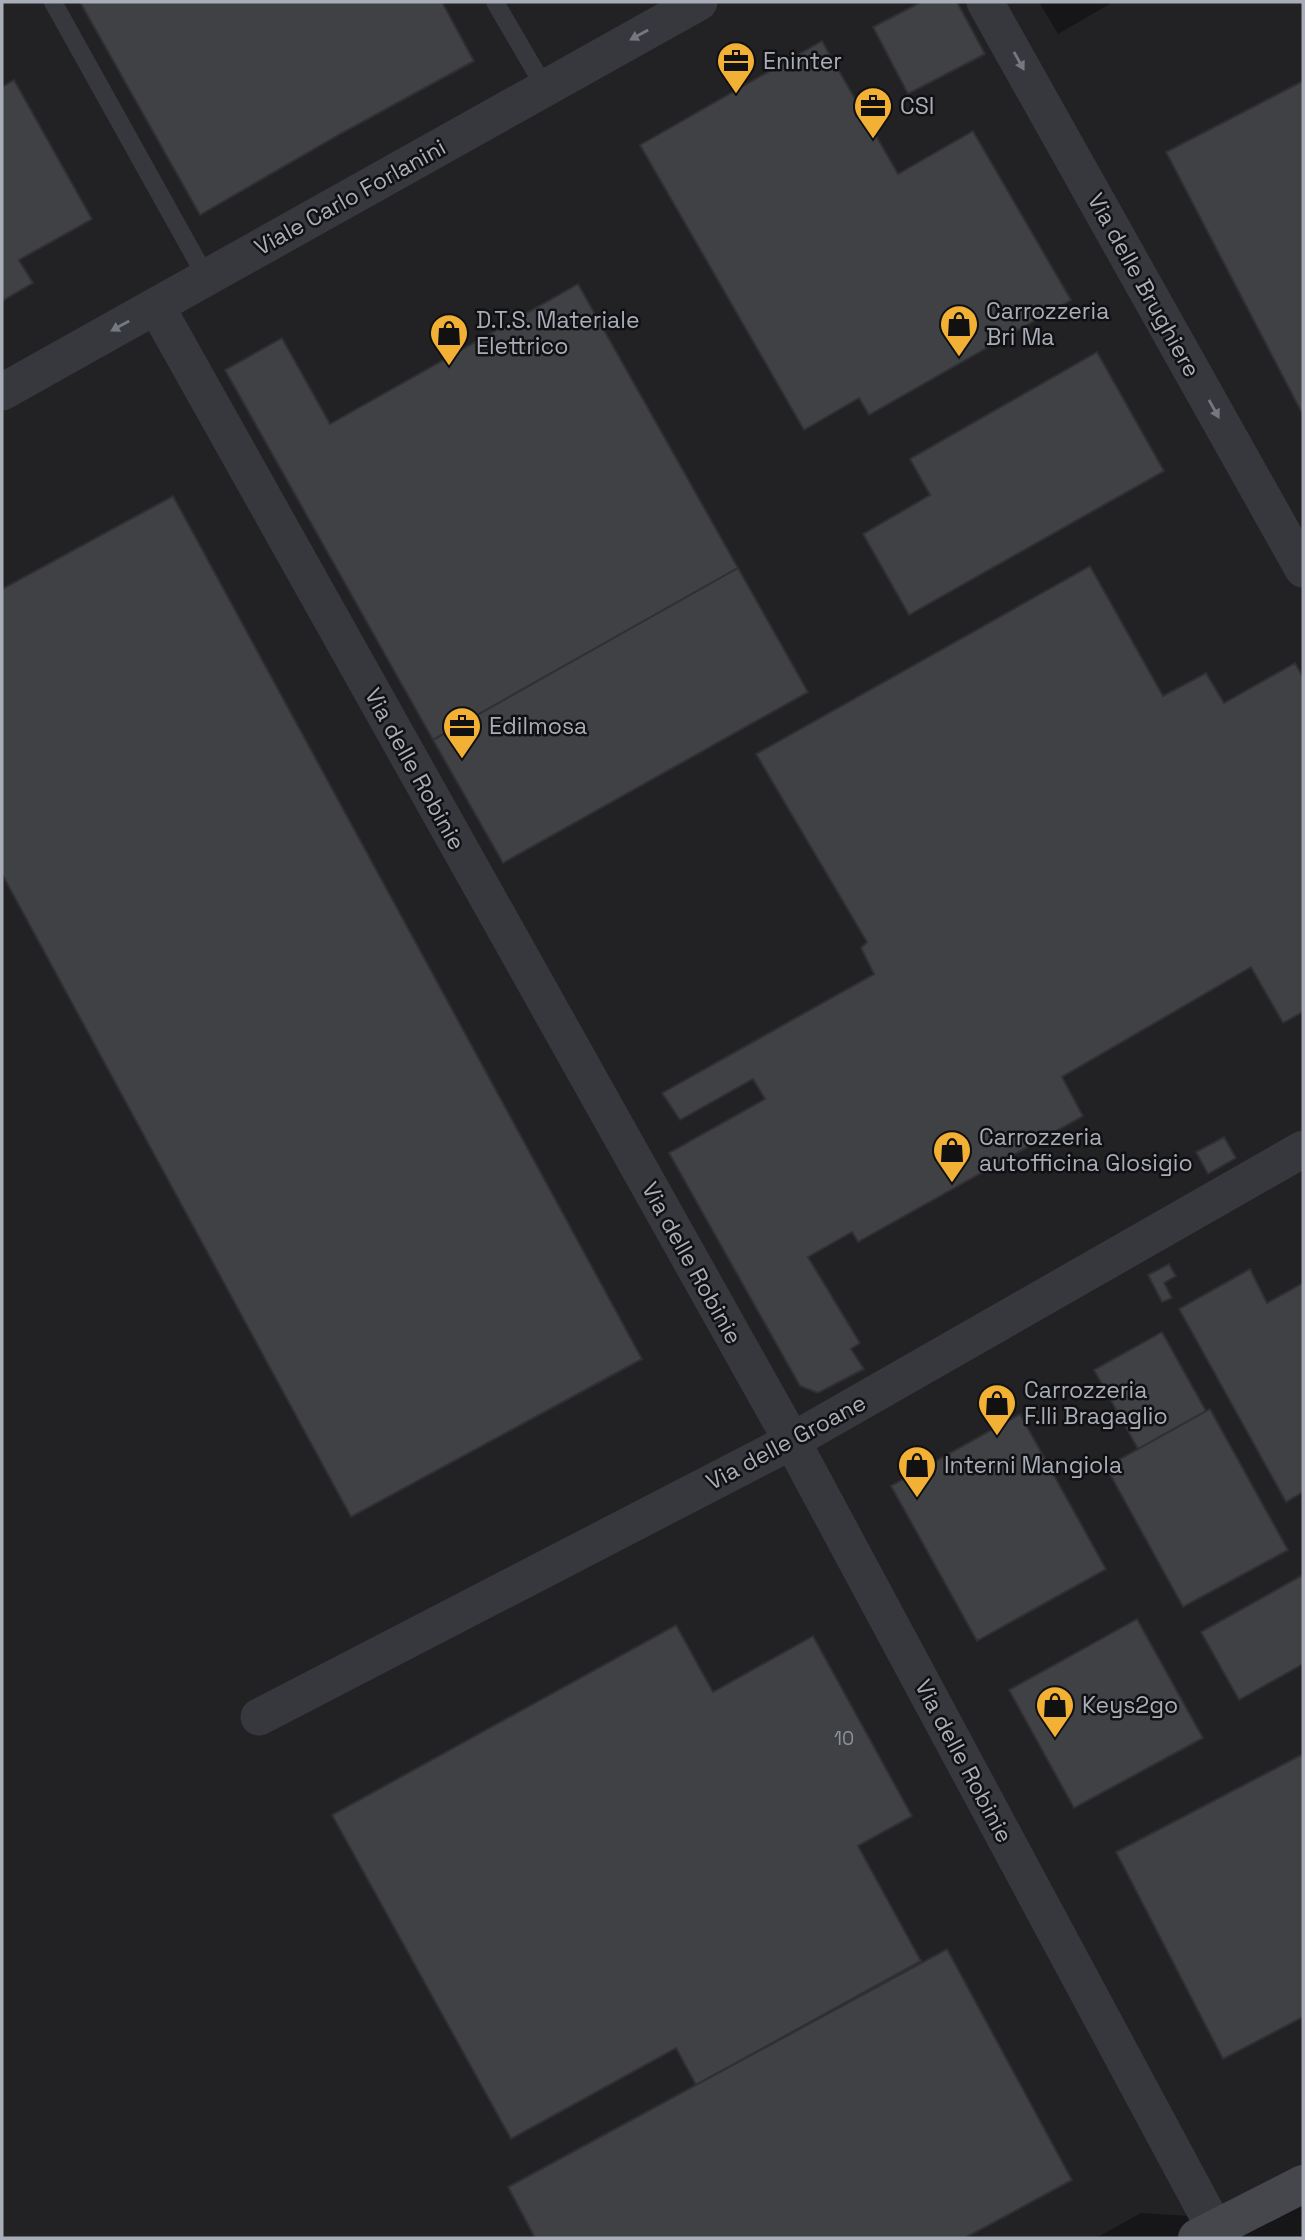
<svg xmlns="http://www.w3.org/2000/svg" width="1305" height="2240" viewBox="0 0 1305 2240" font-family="'Space Grotesk',sans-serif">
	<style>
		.built { fill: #222225 }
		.building { fill: #404145; stroke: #303034; stroke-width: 2 }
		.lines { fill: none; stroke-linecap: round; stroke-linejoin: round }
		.lane { stroke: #37383d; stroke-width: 18 }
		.street { stroke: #37383d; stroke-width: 37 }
		.secondary { stroke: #45474d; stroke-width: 38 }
		.oneway { fill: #757881 }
		.labels { text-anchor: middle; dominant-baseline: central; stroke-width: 5; stroke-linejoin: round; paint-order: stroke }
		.number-label { font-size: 19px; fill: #8e929b }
		.poi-label { font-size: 23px; fill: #a8adb8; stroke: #111113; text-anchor: start }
		.street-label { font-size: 23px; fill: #a8adb8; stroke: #111113 }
	</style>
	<rect width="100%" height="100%" fill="#161618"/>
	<!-- built -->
	<path class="built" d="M2,2H1039L1058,34L1113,2H1303V2166L1203,2217L1141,2213L1096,2238H2Z"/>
	<!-- building -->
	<g class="building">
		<path d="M80,2H442L474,61L340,134L200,215Z"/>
		<path d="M921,2H957L985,54L908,94L873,27Z"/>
		<path d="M822,41L898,174L973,131L1071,300L869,415L859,398L804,430L640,145Z"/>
		<path d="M14,80L92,219L19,260L33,283L2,301V87Z"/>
		<path d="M1303,81V415L1166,152Z"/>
		<path d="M578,284L738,568L433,740L225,370L282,338L330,424Z"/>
		<path d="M1097,352L1164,471L909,615L863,534L930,495L910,459Z"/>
		<path d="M173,496L642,1359L351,1517L2,874V589Z"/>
		<path d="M1090,566L1163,696L1206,673L1224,703L1295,663L1303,677V1012L1283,1023L1251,967L1062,1077L1083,1116L858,1242L852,1232L808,1257L860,1343L851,1349L864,1369L818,1393L800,1386L669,1153L765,1099L753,1079L680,1120L662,1093L874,974L861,948L867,942L756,754Z"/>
		<path d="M738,568L808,692L503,863L433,740Z"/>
		<path d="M1224,1137L1236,1158L1208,1174L1196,1152Z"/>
		<path d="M1169,1264L1176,1276L1164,1283L1172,1298L1162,1302L1148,1275Z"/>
		<path d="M1250,1269L1267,1303L1303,1283V1492L1286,1502L1179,1309Z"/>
		<path d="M1162,1332L1206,1411L1138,1449L1094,1370Z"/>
		<path d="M1210,1409L1288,1550L1183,1607L1106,1467Z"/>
		<path d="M1020,1414L1106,1569L977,1641L891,1486Z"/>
		<path d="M1303,1575V1664L1239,1700L1201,1632Z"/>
		<path d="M1137,1619L1203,1738L1074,1808L1009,1690Z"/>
		<path d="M676,1625L713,1692L813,1636L912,1816L858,1846L921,1961L696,2085L676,2048L511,2139L332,1815Z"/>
		<path d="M1303,1754V2017L1223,2059L1116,1852Z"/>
		<path d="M947,1949L1072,2180L965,2238H535L508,2187Z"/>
	</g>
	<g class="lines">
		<!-- lane -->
		<g class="lane">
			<path d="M53,2L206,277"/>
			<path d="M495,2L545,88"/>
		</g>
		<!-- street -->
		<g class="street">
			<path d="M985,2L1303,569"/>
			<path d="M156,306L792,1441L1215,2229"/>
			<path d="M2,392L699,2"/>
			<path d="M259,1717L792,1441L1303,1149"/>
		</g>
		<!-- secondary -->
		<path class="secondary" d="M1197,2238L1303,2184"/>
	</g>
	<!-- one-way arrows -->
	<defs><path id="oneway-solid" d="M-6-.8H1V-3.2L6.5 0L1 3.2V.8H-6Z" transform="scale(1.75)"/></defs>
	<g class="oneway">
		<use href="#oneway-solid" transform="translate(639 35) rotate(151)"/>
		<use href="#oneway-solid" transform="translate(1019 61) rotate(61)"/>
		<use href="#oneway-solid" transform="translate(120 326) rotate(151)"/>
		<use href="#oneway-solid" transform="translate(1214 409) rotate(61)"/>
	</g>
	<!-- icons -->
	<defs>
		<symbol id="office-pin" viewBox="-11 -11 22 30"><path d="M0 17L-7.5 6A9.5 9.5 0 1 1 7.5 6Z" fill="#f2b134" stroke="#111113"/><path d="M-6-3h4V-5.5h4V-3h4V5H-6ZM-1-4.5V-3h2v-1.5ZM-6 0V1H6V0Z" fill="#111"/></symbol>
		<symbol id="shop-pin" viewBox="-11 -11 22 30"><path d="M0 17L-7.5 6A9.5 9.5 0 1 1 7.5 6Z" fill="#f2b134" stroke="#111113"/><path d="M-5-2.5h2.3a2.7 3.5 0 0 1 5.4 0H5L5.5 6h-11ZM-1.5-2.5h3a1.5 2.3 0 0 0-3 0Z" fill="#111"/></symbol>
	</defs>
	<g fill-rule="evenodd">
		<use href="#office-pin" x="714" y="39" width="44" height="60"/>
		<use href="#office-pin" x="851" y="84" width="44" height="60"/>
		<use href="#shop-pin" x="937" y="302" width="44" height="60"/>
		<use href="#shop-pin" x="427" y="311" width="44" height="60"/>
		<use href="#office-pin" x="440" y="704" width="44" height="60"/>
		<use href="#shop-pin" x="930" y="1128" width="44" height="60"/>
		<use href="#shop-pin" x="975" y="1381" width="44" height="60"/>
		<use href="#shop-pin" x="895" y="1443" width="44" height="60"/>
		<use href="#shop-pin" x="1033" y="1683" width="44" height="60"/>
	</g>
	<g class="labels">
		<!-- number labels -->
		<g class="number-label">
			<text x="844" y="1738">10</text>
		</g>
		<!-- poi labels -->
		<g class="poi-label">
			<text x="763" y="61">Eninter</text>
			<text x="900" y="106">CSI</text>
			<text x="986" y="311">Carrozzeria<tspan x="986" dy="26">Bri Ma</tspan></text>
			<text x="476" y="320">D.T.S. Materiale<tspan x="476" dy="26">Elettrico</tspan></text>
			<text x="489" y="726">Edilmosa</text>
			<text x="979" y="1137">Carrozzeria<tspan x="979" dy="26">autofficina Glosigio</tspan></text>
			<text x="1024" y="1390">Carrozzeria<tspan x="1024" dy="26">F.lli Bragaglio</tspan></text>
			<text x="944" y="1465">Interni Mangiola</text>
			<text x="1082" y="1705">Keys2go</text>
		</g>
		<!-- street labels -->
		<g class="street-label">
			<text transform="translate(350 197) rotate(-29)">Viale Carlo Forlanini</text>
			<text transform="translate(1144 285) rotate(61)">Via delle Brughiere</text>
			<text transform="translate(415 769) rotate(61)">Via delle Robinie</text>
			<text transform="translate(692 1263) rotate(61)">Via delle Robinie</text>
			<text transform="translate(786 1442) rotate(-28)">Via delle Groane</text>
			<text transform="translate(964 1761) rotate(62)">Via delle Robinie</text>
		</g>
	</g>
	<!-- border -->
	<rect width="1305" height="2240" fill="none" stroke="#a8adb8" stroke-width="7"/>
</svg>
